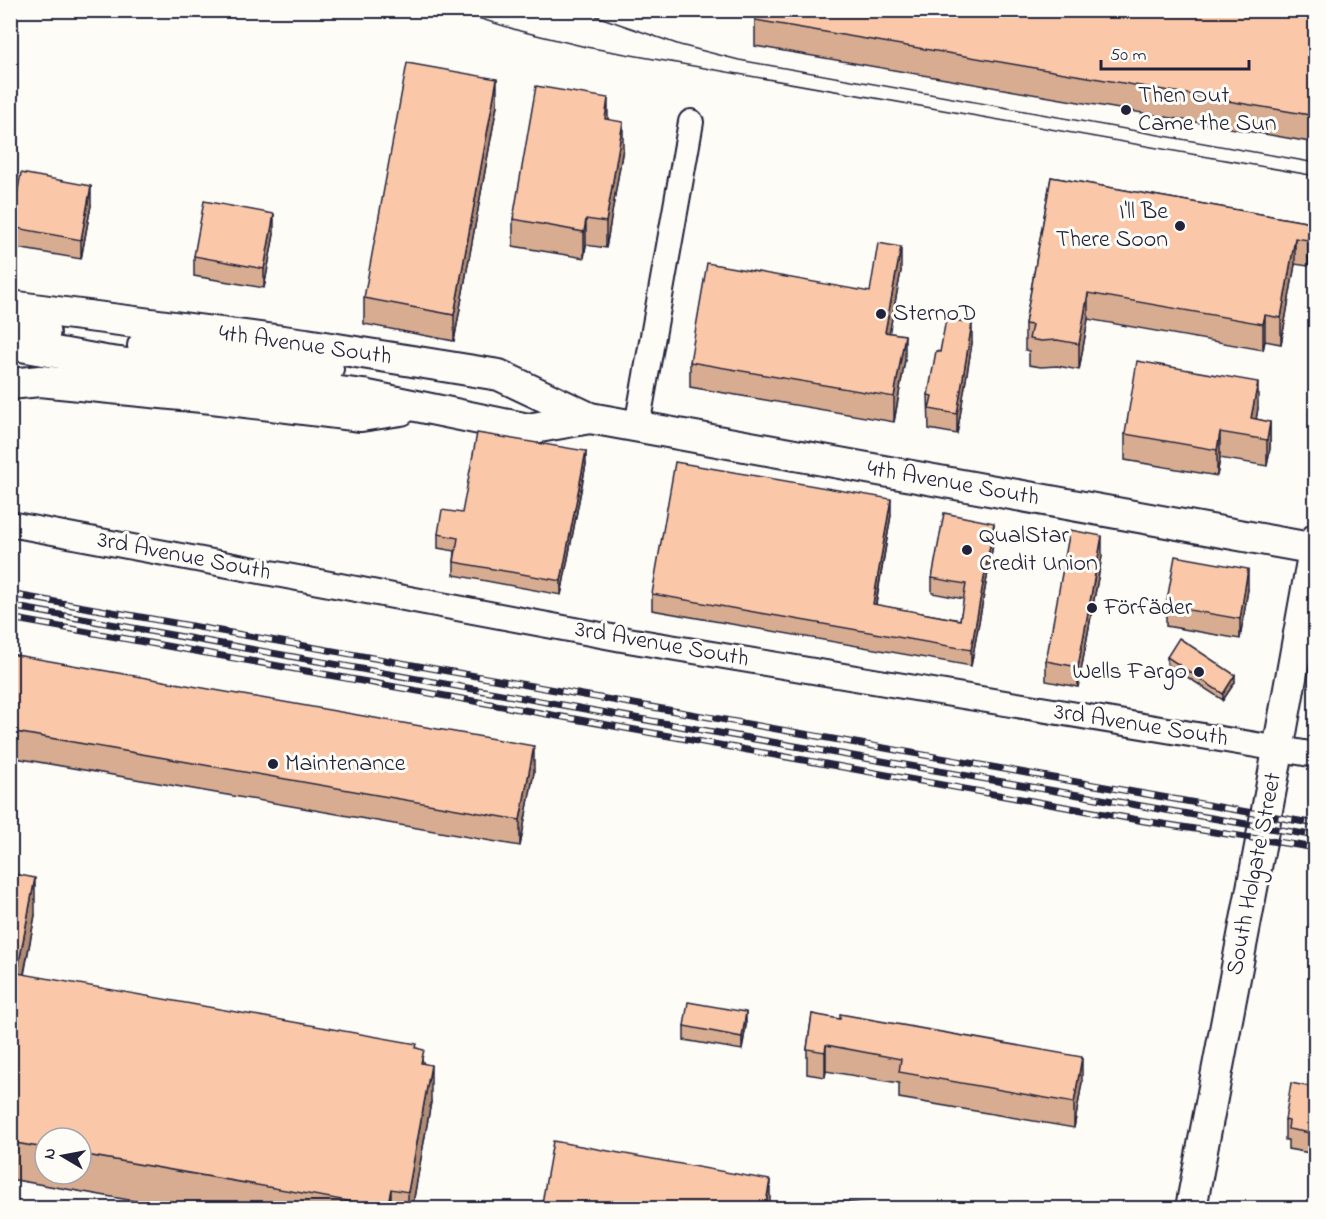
<svg xmlns="http://www.w3.org/2000/svg" width="1326" height="1219" viewBox="0 0 1326 1219" font-family="'Indie Flower',sans-serif">
	<style>
		.lines { fill: none; stroke-linecap: round; stroke-linejoin: round }
		.minor-casing { stroke: #22223b; stroke-width: 28 }
		.major-casing { stroke: #22223b; stroke-width: 34 }
		.highway-casing { stroke: #22223b; stroke-width: 38 }
		.minor { stroke: #fdfcf7; stroke-width: 24 }
		.major { stroke: #fdfcf7; stroke-width: 30 }
		.highway { stroke: #fdfcf7; stroke-width: 33 }
		.tram { stroke: #22223b; stroke-width: 1.5 }
		.rail-casing { stroke: #22223b; stroke-width: 7 }
		.rail { stroke: #fdfcf7; stroke-width: 4.5; stroke-dasharray: 14; stroke-linecap: butt }
		.wall { fill: #d7ac91; stroke: #22223b; stroke-width: 1.5; fill-rule: evenodd }
		.shaded-wall { fill: #af8c76; stroke: #22223b; stroke-width: 1.5 }
		.building { fill: #fac8a9; stroke: #22223b; stroke-width: 1.5 }
		.poi-dot { fill: #22223b; stroke: #fdfcf7; stroke-width: 2 }
		.labels { text-anchor: middle; dominant-baseline: central; stroke-width: 6; stroke-linejoin: round; paint-order: stroke }
		.poi-label { font-size: 24px; fill: #22223b; stroke: #fdfcf7; text-anchor: start }
		.street-label { font-size: 24px; fill: #22223b; stroke: #fdfcf7 }
	</style>
	<rect width="100%" height="100%" fill="#fdfcf7"/>
	<filter id="ink" filterUnits="userSpaceOnUse"><feTurbulence type="fractalNoise" baseFrequency=".0167" numOctaves="2"/><feDisplacementMap in="SourceGraphic" scale="12" xChannelSelector="R" yChannelSelector="G"/><feConvolveMatrix kernelMatrix="1 2 1 2 8 2 1 2 1" color-interpolation-filters="sRGB"/></filter>
	<g filter="url(#ink)">
		<g class="lines">
			<defs>
				<g id="minor">
					<path d="M637,426L691,122"/>
					<path d="M10,524L622,639L1316,755"/>
				</g>
				<g id="major">
					<path d="M10,306L306,344L499,375L590,418L1316,549"/>
					<path d="M10,344L105,361L363,395L528,429L590,418"/>
					<path d="M143,346L328,369"/>
					<path d="M10,384L40,381L212,398L361,416L401,410"/>
					<path d="M1191,1208L1271,789L1316,539"/>
				</g>
				<path id="highway" d="M10,314L26,326L43,333"/>
			</defs>
			<!-- minor casing -->
			<use href="#minor" class="minor-casing"/>
			<!-- major casing -->
			<use href="#major" class="major-casing"/>
			<!-- highway casing -->
			<use href="#highway" class="highway-casing"/>
			<!-- minor -->
			<use href="#minor" class="minor"/>
			<!-- major -->
			<use href="#major" class="major"/>
			<!-- highway -->
			<use href="#highway" class="highway"/>
			<!-- tram -->
			<g class="tram">
				<path d="M452,10L520,31L586,47L1316,176"/>
				<path d="M579,10L680,45L739,60L1316,163"/>
			</g>
			<defs>
				<g id="rail">
					<path d="M10,594L1316,824"/>
					<path d="M10,606L702,730L1316,836"/>
					<path d="M10,618L1144,821L1316,848"/>
				</g>
			</defs>
			<!-- rail casing -->
			<use href="#rail" class="rail-casing"/>
			<!-- rail -->
			<use href="#rail" class="rail"/>
		</g>
		<!-- wall -->
		<g class="wall">
			<path d="M654,10H664V15Z"/>
			<path d="M1316,10V143L755,46V20Z"/>
			<path d="M497,105L454,341L364,324V298Z"/>
			<path d="M608,119L623,148L606,248L586,245L584,258L513,246V219Z"/>
			<path d="M1051,177L1311,223V249L1308,266L1295,264L1281,344L1265,341L1263,350L1088,319L1079,370L1057,366L1041,367L1029,365V351L1025,350V324Z"/>
			<path d="M91,205L81,259L11,247V227Z"/>
			<path d="M274,234L264,288L194,276V256Z"/>
			<path d="M901,271L889,333L905,360L894,422L690,387V362L870,292Z"/>
			<path d="M972,343L957,434L929,429L928,395L940,352Z"/>
			<path d="M1258,408L1256,419L1270,422V448L1267,466L1220,458L1217,476L1125,460V434Z"/>
			<path d="M586,464L561,595L454,575V562L455,551L438,548V534L462,513Z"/>
			<path d="M891,515L876,605L960,620L964,599L932,593V578L994,539L971,666L652,610V594Z"/>
			<path d="M1102,556L1078,687L1046,681V661Z"/>
			<path d="M1248,589L1240,639L1166,626V606Z"/>
			<path d="M10,654L534,772L520,846L10,757Z"/>
			<path d="M1167,657L1235,682L1223,700L1167,664Z"/>
			<path d="M10,873L35,915L24,975L417,1048L424,1064L431,1102L412,1209H180L10,1179ZM45,1138H81V1174H45Z"/>
			<path d="M812,1014L1082,1082L1074,1128L899,1098V1083L826,1071L825,1077L807,1074V1049Z"/>
			<path d="M746,1025L742,1050L684,1040V1026Z"/>
			<path d="M1316,1088V1154L1288,1149V1140H1285V1120Z"/>
		</g>
		<!-- shaded-wall -->
		<g class="shaded-wall">
			<path d="M497,79V105L454,341V315Z"/>
			<path d="M608,98V124L605,119Z"/>
			<path d="M623,122V148L606,248V222Z"/>
			<path d="M91,186V205L81,259V240Z"/>
			<path d="M274,214V234L264,288V269Z"/>
			<path d="M586,219V245L584,258V232Z"/>
			<path d="M1311,223V249L1308,266V240Z"/>
			<path d="M1295,238V264L1281,344V318Z"/>
			<path d="M901,247V271L885,356V332Z"/>
			<path d="M1088,293V319L1079,370V344Z"/>
			<path d="M1265,315V341L1263,350V324Z"/>
			<path d="M972,323V343L957,434V414Z"/>
			<path d="M905,335V360L894,422V397Z"/>
			<path d="M1258,382V408L1253,437L1251,418Z"/>
			<path d="M1270,422V448L1267,466V440Z"/>
			<path d="M1220,432V458L1217,476V450Z"/>
			<path d="M586,451V464L561,595V581Z"/>
			<path d="M891,499V515L873,620V604Z"/>
			<path d="M994,523V539L971,666V650Z"/>
			<path d="M1102,536V556L1078,687V667Z"/>
			<path d="M1248,569V589L1240,639V619Z"/>
			<path d="M1235,675V682L1223,700V694Z"/>
			<path d="M534,746V772L520,846V820Z"/>
			<path d="M35,878V915L17,1010V973Z"/>
			<path d="M746,1012V1025L742,1050V1037Z"/>
			<path d="M826,1045V1071L825,1077V1052Z"/>
			<path d="M1082,1057V1082L1074,1128V1103Z"/>
			<path d="M431,1065V1102L412,1209H408V1192Z"/>
			<path d="M770,1180V1206L766,1203Z"/>
			<path d="M391,1189V1209H387Z"/>
		</g>
		<!-- building -->
		<g class="building">
			<path d="M757,10H1316V116L755,20Z"/>
			<path d="M407,63L497,79L454,315L364,298Z"/>
			<path d="M536,86L608,98L605,119L623,122L606,222L586,219L584,232L513,219Z"/>
			<path d="M21,173L91,186L81,240L11,227Z"/>
			<path d="M1051,177L1311,223L1308,240L1295,238L1281,318L1265,315L1263,324L1088,293L1079,344L1057,340L1041,341L1029,339L1032,325L1025,324Z"/>
			<path d="M204,201L274,214L264,269L194,256Z"/>
			<path d="M878,243L901,247L885,332L905,335L894,397L690,362L707,263L870,292Z"/>
			<path d="M946,319L972,323L957,414L929,409L932,396L928,395L936,351L940,352Z"/>
			<path d="M1137,361L1258,382L1251,418L1270,422L1267,440L1220,432L1217,450L1125,434Z"/>
			<path d="M477,433L586,451L561,581L454,562L458,538L438,534L442,510L462,513Z"/>
			<path d="M675,462L891,499L873,604L960,620L966,584L932,578L944,513L994,523L971,650L652,594Z"/>
			<path d="M1070,530L1102,536L1078,667L1046,661Z"/>
			<path d="M1175,556L1248,569L1240,619L1166,606Z"/>
			<path d="M1179,638L1235,675L1223,694L1167,657Z"/>
			<path d="M10,654L534,746L520,820L10,731Z"/>
			<path d="M10,873L35,878L17,973L417,1044L416,1048L424,1050L421,1063L431,1065L408,1192L391,1189L387,1208L81,1154V1138H45V1148L10,1142Z"/>
			<path d="M688,1002L746,1012L742,1037L684,1026Z"/>
			<path d="M812,1014L840,1019V1014L1082,1057L1074,1103L899,1072L901,1059L826,1045L825,1052L807,1049Z"/>
			<path d="M1291,1083L1316,1088V1134L1288,1129L1289,1121L1285,1120Z"/>
			<path d="M553,1141L770,1180L766,1203L831,1201L917,1209H541Z"/>
		</g>
	</g>
	<!-- markers -->
	<g class="poi-dot">
		<circle cx="1126" cy="110" r="6"/>
		<circle cx="1180" cy="226" r="6"/>
		<circle cx="881" cy="314" r="6"/>
		<circle cx="967" cy="550" r="6"/>
		<circle cx="1092" cy="608" r="6"/>
		<circle cx="1199" cy="672" r="6"/>
		<circle cx="273" cy="764" r="6"/>
	</g>
	<g class="labels">
		<!-- poi labels -->
		<g class="poi-label">
			<text x="1138" y="96">Then Out<tspan x="1138" dy="28">Came the Sun</tspan></text>
			<text x="1168" y="212" text-anchor="end">I'll Be<tspan x="1168" dy="28">There Soon</tspan></text>
			<text x="893" y="314">SternoD</text>
			<text x="979" y="536">QualStar<tspan x="979" dy="28">Credit Union</tspan></text>
			<text x="1104" y="608">Förfäder</text>
			<text x="1187" y="672" text-anchor="end">Wells Fargo</text>
			<text x="285" y="764">Maintenance</text>
		</g>
		<!-- street labels -->
		<g class="street-label">
			<text transform="translate(305 346) rotate(8)">4th Avenue South</text>
			<text transform="translate(953 484) rotate(10)">4th Avenue South</text>
			<text transform="translate(184 557) rotate(11)">3rd Avenue South</text>
			<text transform="translate(662 645) rotate(10)">3rd Avenue South</text>
			<text transform="translate(1141 726) rotate(9)">3rd Avenue South</text>
			<text transform="translate(1255 874) rotate(-79)">South Holgate Street</text>
		</g>
	</g>
	<!-- margin -->
	<rect width="1326" height="1219" fill="none" stroke="#fdfcf7" stroke-width="36"/>
	<rect x="18" y="18" width="1290" height="1183" fill="none" stroke="#22223b" stroke-width="2" filter="url(#ink)"/>
	<!-- north arrow -->
	<g transform="translate(63 1156) rotate(280)"><circle r="28" fill="#fdfcf7" stroke="#a5a5ac" stroke-width="1.5"/>
	<path d="M0-4.5L10 22L0 15L-10 22Z" fill="#22223b"/>
	<text y="-9" font-size="16" font-weight="bold" text-anchor="middle" fill="#22223b">N</text>
	</g>
	<!-- scale -->
	<path d="M1101 60v9h148v-9" fill="none" stroke="#22223b" stroke-width="3"/>
	<text x="1110" y="60" font-size="18" fill="#22223b" stroke="#fdfcf7" stroke-width="4.5" paint-order="stroke">50 m</text>
</svg>
